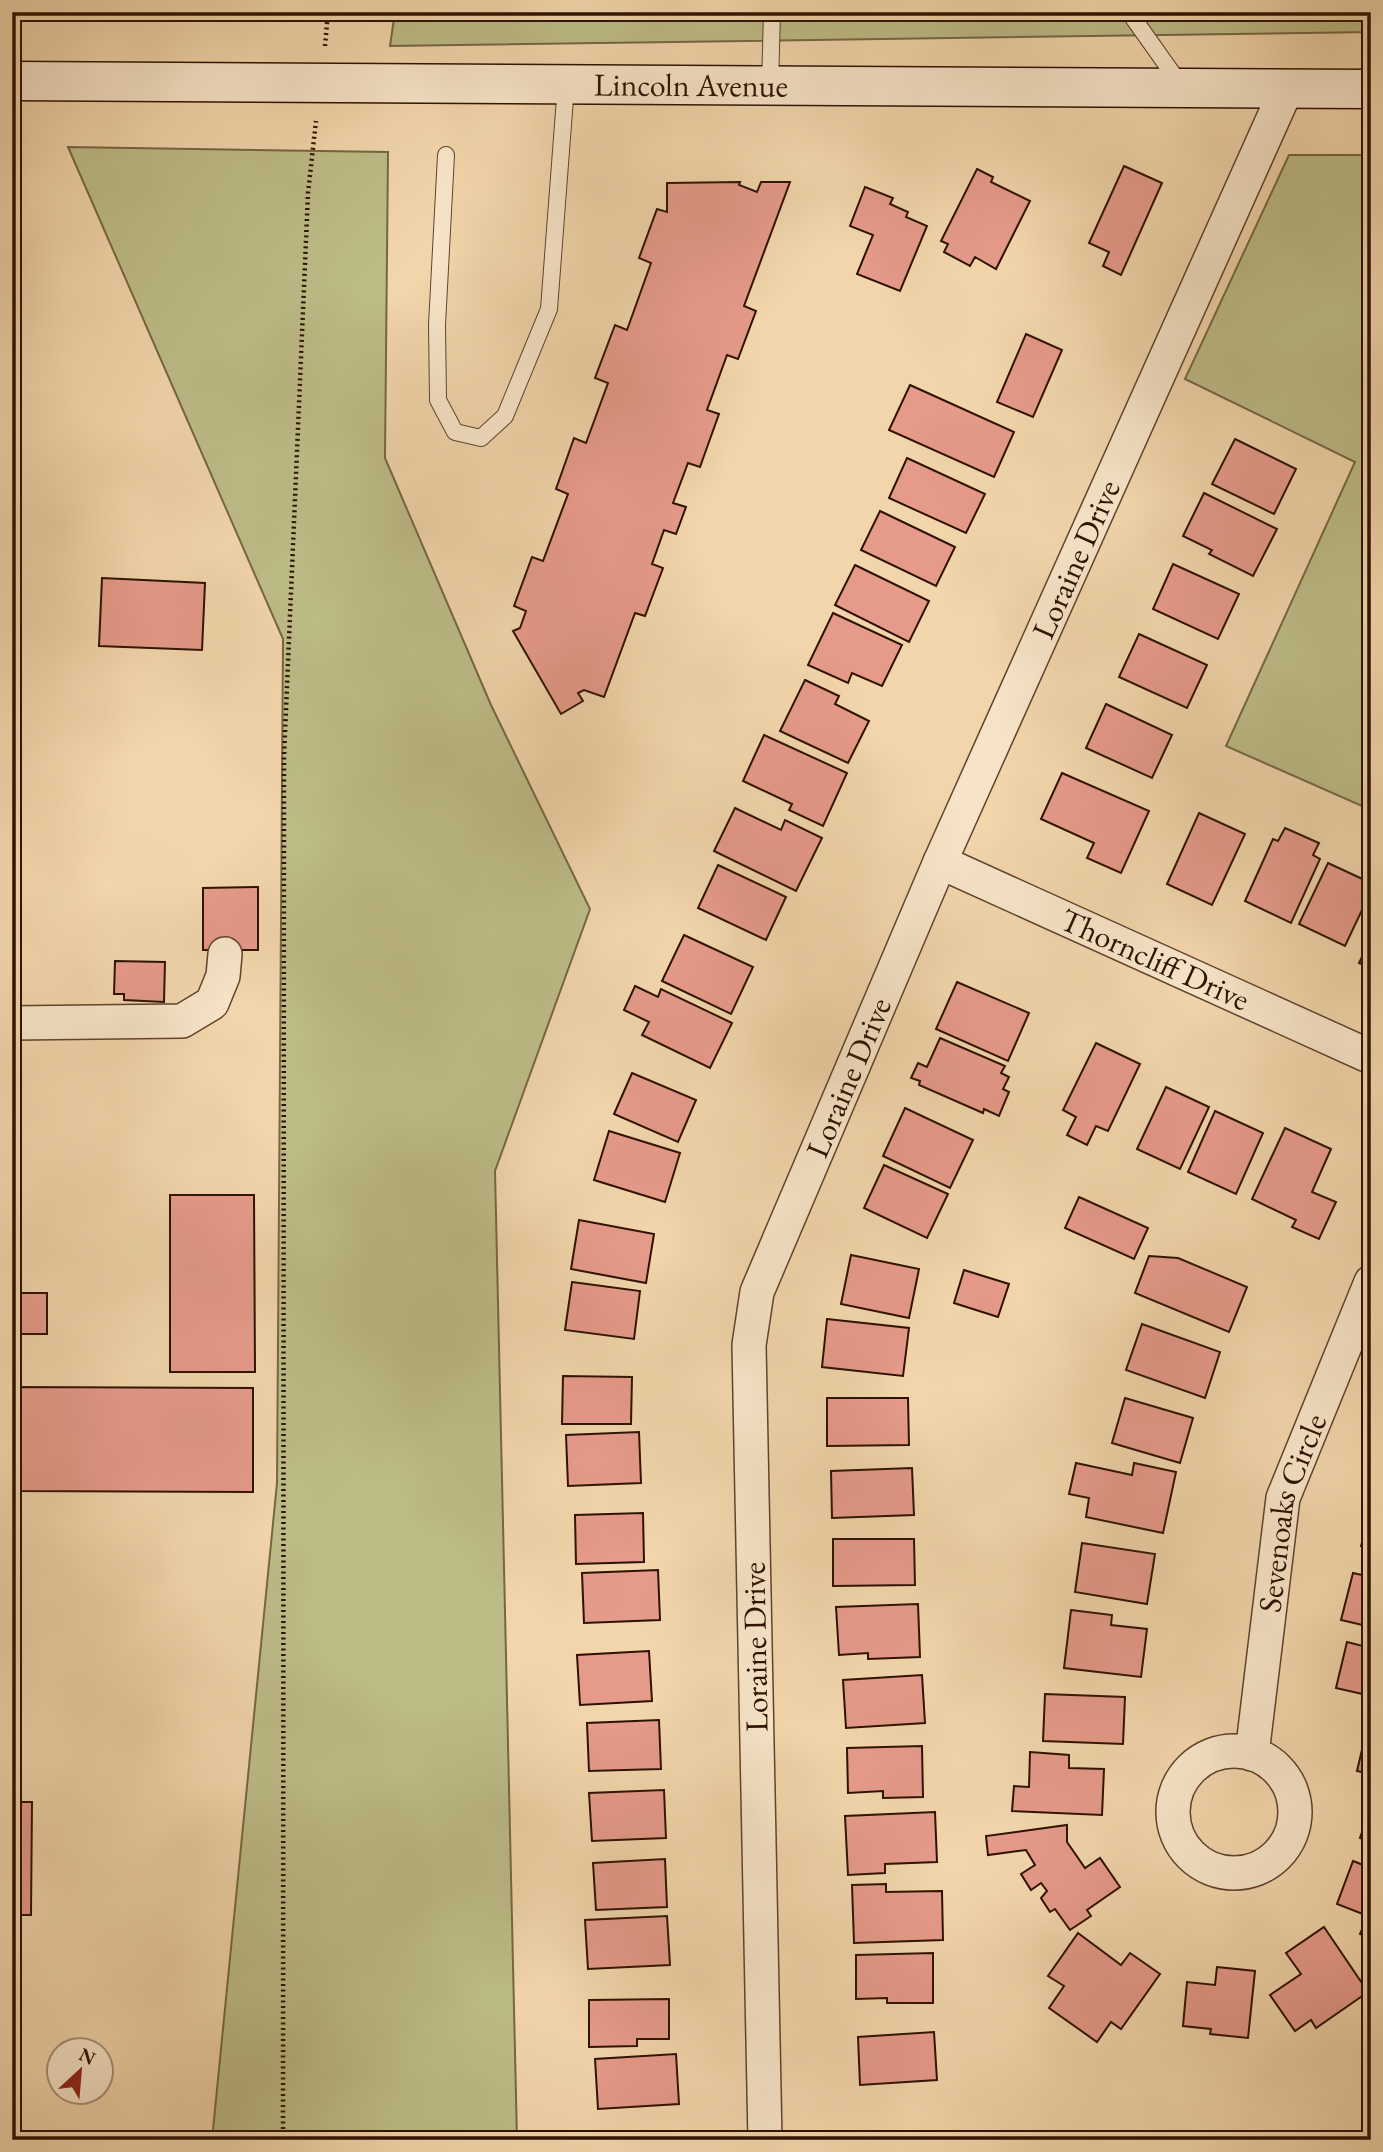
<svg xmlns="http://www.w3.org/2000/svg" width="1383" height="2152" viewBox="0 0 1383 2152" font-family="'EB Garamond',serif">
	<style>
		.green { fill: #bdbc87; stroke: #766744; stroke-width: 2 }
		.building { fill: #e69a8a; stroke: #2e1201; stroke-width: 2 }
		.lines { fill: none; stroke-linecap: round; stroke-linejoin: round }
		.lane-casing { stroke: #5f432c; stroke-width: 18 }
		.street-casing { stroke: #5f432c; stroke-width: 36 }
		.secondary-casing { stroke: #2e1201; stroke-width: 41 }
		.path { stroke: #2e1201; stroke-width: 4.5; stroke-dasharray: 2 3.5; stroke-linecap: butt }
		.lane { stroke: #f7e4c8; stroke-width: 16 }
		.street { stroke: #f7e4c8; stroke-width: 33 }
		.secondary { stroke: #f7e4c8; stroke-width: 38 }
		.labels { text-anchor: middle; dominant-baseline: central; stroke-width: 5; stroke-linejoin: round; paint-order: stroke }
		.street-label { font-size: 32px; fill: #2e1201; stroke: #f7e4c8 }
	</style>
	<rect width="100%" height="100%" fill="#f2d5ab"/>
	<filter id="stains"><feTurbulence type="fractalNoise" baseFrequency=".00286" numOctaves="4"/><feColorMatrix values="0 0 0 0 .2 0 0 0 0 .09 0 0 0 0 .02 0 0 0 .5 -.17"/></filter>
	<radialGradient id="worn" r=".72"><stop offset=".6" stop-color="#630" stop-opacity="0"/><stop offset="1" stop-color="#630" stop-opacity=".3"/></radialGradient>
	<!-- green -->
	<g class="green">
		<path d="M395,12H1371V32L390,46Z"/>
		<path d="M68,147L388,152L385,458L491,705L590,909L495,1171L517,2140H212L277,1483L283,639Z"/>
		<path d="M1289,155H1371V810L1226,746L1355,462L1185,379Z"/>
	</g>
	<!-- building -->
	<g class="building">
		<path d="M1124,166L1162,183L1121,275L1103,266L1109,252L1089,243Z"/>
		<path d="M977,169L993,177L991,182L1030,201L996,269L975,257L970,266L944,252L948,244L941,241Z"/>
		<path d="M740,182L739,185L757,192L761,182H790L744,306L756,311L738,359L727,355L707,410L719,414L700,467L688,463L673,503L686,507L676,534L664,530L652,564L663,568L645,616L635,613L604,697L584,690L578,693L583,701L561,714L513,631L520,628L526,611L514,606L532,557L543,561L568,494L556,489L574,438L586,443L608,383L595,378L615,325L627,330L651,263L639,258L657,209L667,212V183Z"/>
		<path d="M865,187L893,198L890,204L908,212L906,217L927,226L900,291L857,274L873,235L850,226Z"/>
		<path d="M1026,334L1062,350L1033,417L997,402Z"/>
		<path d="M910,385L1014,432L994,477L889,430Z"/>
		<path d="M1235,439L1296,469L1274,514L1212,484Z"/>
		<path d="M907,458L985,494L966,533L889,498Z"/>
		<path d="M1204,493L1277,529L1253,576L1209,554L1212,550L1183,536Z"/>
		<path d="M880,511L955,547L936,586L861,550Z"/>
		<path d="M1173,564L1239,594L1218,639L1153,609Z"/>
		<path d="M855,565L929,601L909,642L835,605Z"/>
		<path d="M102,578L205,583L202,650L99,646Z"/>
		<path d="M833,613L902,645L882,686L852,673L848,683L808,665Z"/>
		<path d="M1139,634L1207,665L1187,708L1119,677Z"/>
		<path d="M805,680L839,696L835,704L869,721L848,763L780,731Z"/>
		<path d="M1106,704L1172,735L1152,778L1086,748Z"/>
		<path d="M764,735L847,773L823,826L789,810L792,804L743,781Z"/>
		<path d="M1062,773L1149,811L1121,873L1087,858L1094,843L1041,819Z"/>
		<path d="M735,808L781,830L785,820L822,838L796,891L714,851Z"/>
		<path d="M1199,813L1245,834L1212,905L1167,884Z"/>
		<path d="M1285,828L1319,843L1313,855L1320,859L1291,923L1245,901L1273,839L1278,841Z"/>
		<path d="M1328,863L1371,883V891L1345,946L1299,924Z"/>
		<path d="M718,865L786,897L766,940L698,908Z"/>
		<path d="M258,887V950H203V888Z"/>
		<path d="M12,914H16L15,974H12Z"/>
		<path d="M684,935L753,967L731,1014L662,981Z"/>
		<path d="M1371,939V968L1359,963Z"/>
		<path d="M115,961L165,962L164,1002L124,1000V994H114Z"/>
		<path d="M957,982L1029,1013L1008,1061L936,1029Z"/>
		<path d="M635,986L658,997L661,989L732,1023L710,1068L642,1035L649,1022L624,1010Z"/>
		<path d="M940,1038L1005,1066L1001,1073L1009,1077L1003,1089L1009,1092L999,1116L984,1109L983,1113L919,1085L920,1081L911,1078L918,1063L927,1067Z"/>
		<path d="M1096,1043L1140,1064L1108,1131L1096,1126L1087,1145L1067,1135L1076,1117L1063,1110Z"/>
		<path d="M632,1073L696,1100L678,1142L614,1114Z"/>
		<path d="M1166,1087L1209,1107L1180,1169L1137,1149Z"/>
		<path d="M905,1108L973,1140L950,1188L883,1156Z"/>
		<path d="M1215,1111L1263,1133L1236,1194L1188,1172Z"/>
		<path d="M1285,1128L1331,1149L1312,1192L1336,1202L1319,1239L1292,1227L1296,1220L1252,1199Z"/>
		<path d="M609,1131L680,1153L665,1202L594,1180Z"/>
		<path d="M884,1165L948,1194L927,1238L864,1208Z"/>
		<path d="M170,1195H254L255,1372H170Z"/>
		<path d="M1079,1197L1148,1228L1134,1259L1065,1228Z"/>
		<path d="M579,1220L654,1234L646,1283L571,1269Z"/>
		<path d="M851,1255L919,1269L909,1318L841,1304Z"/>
		<path d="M1149,1256L1178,1258L1247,1287L1229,1332L1135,1293Z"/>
		<path d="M964,1270L1009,1284L998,1317L954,1303Z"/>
		<path d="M572,1282L640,1291L634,1339L565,1330Z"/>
		<rect x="12" y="1293" width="35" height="41"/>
		<path d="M827,1319L909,1328L903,1376L822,1367Z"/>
		<path d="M1142,1324L1220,1352L1205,1398L1126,1370Z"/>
		<path d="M563,1376L632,1377L631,1424H562Z"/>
		<path d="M12,1387L253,1388V1492L12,1491Z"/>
		<path d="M827,1398H908L909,1445L827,1446Z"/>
		<path d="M1125,1398L1193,1418L1180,1463L1112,1443Z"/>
		<path d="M639,1432L641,1483L568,1486L566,1435Z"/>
		<path d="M1076,1463L1132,1475L1134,1463L1176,1472L1163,1533L1086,1517L1089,1498L1069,1494Z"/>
		<path d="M912,1468L914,1515L832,1518L831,1471Z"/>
		<path d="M643,1513L644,1562L576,1564L575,1515Z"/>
		<path d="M1371,1513V1549L1361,1546Z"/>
		<path d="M833,1539H914L915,1585L833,1586Z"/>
		<path d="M1082,1543L1155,1554L1147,1604L1075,1592Z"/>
		<path d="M658,1570L660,1620L584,1623L582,1573Z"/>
		<path d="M1353,1573L1371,1577V1627L1341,1620Z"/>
		<path d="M918,1604L920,1657L868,1659V1653L839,1655L836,1607Z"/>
		<path d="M1071,1610L1112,1615L1111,1625L1147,1629L1141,1677L1064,1668Z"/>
		<path d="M1347,1642L1371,1648V1696L1336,1688Z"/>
		<path d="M649,1651L652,1701L580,1705L577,1655Z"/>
		<path d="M922,1675L925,1723L846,1728L843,1680Z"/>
		<path d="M1045,1694L1125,1697L1123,1744L1043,1741Z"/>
		<path d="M659,1720L661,1769L589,1771L587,1723Z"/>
		<path d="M1368,1724H1371V1774L1357,1771Z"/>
		<path d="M922,1746L923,1797L883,1798V1791L848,1793L847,1748Z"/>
		<path d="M1030,1752L1069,1755V1768L1104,1769L1102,1815L1012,1811L1014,1786L1029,1787Z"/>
		<path d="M664,1790L666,1838L592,1841L589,1793Z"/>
		<path d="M12,1802H32L31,1915H12Z"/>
		<path d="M1371,1807V1842L1360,1838Z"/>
		<path d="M935,1812L937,1862L885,1864V1873L848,1875L845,1816Z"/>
		<path d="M1067,1825V1842L1085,1868L1100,1858L1120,1887L1087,1910L1091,1916L1070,1930L1055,1909L1050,1912L1041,1898L1047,1891L1041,1883L1031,1890L1021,1874L1035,1865L1026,1850L988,1855L986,1836Z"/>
		<path d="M665,1859L667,1907L596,1910L593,1863Z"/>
		<path d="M1353,1861L1371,1868V1938L1360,1934L1368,1916L1337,1904Z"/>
		<path d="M886,1884V1892L942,1891L943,1940L854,1943L852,1885Z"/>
		<path d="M667,1916L670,1965L588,1969L585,1920Z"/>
		<path d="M1324,1927L1368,1992L1316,2028L1311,2020L1295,2031L1270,1995L1301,1974L1286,1953Z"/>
		<path d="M1078,1933L1121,1965L1130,1953L1160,1974L1121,2029L1111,2022L1097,2042L1049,2008L1064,1986L1048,1976Z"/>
		<path d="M933,1953V2003H887V1998L856,1999V1955Z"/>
		<path d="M1217,1967L1255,1971L1248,2038L1210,2034L1211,2029L1183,2026L1187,1982L1215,1985Z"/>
		<path d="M669,1999V2039H637V2046L589,2047V2000Z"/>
		<path d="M934,2032L937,2080L860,2085L858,2037Z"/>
		<path d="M676,2054L679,2104L598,2109L595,2059Z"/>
		<path d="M677,2133V2140H603L602,2137Z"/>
	</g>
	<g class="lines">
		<defs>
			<g id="lane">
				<path d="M1129,12L1180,84"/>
				<path d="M770,86L772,12"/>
				<path d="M446,155L437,325L438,400L455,432L481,438L505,416L549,309L566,85"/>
			</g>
			<g id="street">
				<path id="s1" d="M940,862L1371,1057"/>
				<path d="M12,1023L182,1021L212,1003L223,976L225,954"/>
				<circle cx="1234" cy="1812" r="61"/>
				<path id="s2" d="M1252,1754L1283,1498L1371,1282"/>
				<path id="s3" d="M765,2140L749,1345L757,1292L940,862L1286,90"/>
			</g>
			<g id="secondary">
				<path id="s4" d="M12,81L1371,89"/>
			</g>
		</defs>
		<!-- lane casing -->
		<use href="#lane" class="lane-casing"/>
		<!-- street casing -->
		<use href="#street" class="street-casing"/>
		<!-- secondary casing -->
		<use href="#secondary" class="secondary-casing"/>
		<!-- path -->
		<g class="path">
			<path d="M325,46L328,12"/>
			<path d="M283,2140L284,757L308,193L316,121"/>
		</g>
		<!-- lane -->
		<use href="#lane" class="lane"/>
		<!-- street -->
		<use href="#street" class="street"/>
		<!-- secondary -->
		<use href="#secondary" class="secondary"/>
	</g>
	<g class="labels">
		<!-- street labels -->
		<g class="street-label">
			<text stroke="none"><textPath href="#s4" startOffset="679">Lincoln Avenue</textPath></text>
			<text stroke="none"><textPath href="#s3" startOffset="1648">Loraine Drive</textPath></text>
			<text stroke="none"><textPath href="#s1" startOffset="236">Thorncliff Drive</textPath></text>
			<text stroke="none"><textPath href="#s3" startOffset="1082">Loraine Drive</textPath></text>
			<text stroke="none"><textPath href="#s2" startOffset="245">Sevenoaks Circle</textPath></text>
			<text transform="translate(755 1647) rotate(-91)">Loraine Drive</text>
		</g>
	</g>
	<!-- margin -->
	<rect width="1383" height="2152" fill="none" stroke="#f2d5ab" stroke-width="42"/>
	<rect x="14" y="14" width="1355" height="2124" fill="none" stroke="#2e1201" stroke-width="3.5"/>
	<rect x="21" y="21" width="1341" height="2110" fill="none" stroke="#2e1201" stroke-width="2"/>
	<!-- north arrow -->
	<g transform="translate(80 2071) rotate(26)"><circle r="33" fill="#f7e4c8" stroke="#a79078" stroke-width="2"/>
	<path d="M0-5L12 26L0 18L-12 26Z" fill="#8f2418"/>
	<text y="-10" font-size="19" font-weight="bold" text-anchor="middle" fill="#2e1201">N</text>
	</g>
	<rect width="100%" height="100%" filter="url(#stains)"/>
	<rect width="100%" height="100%" fill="url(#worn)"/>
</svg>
